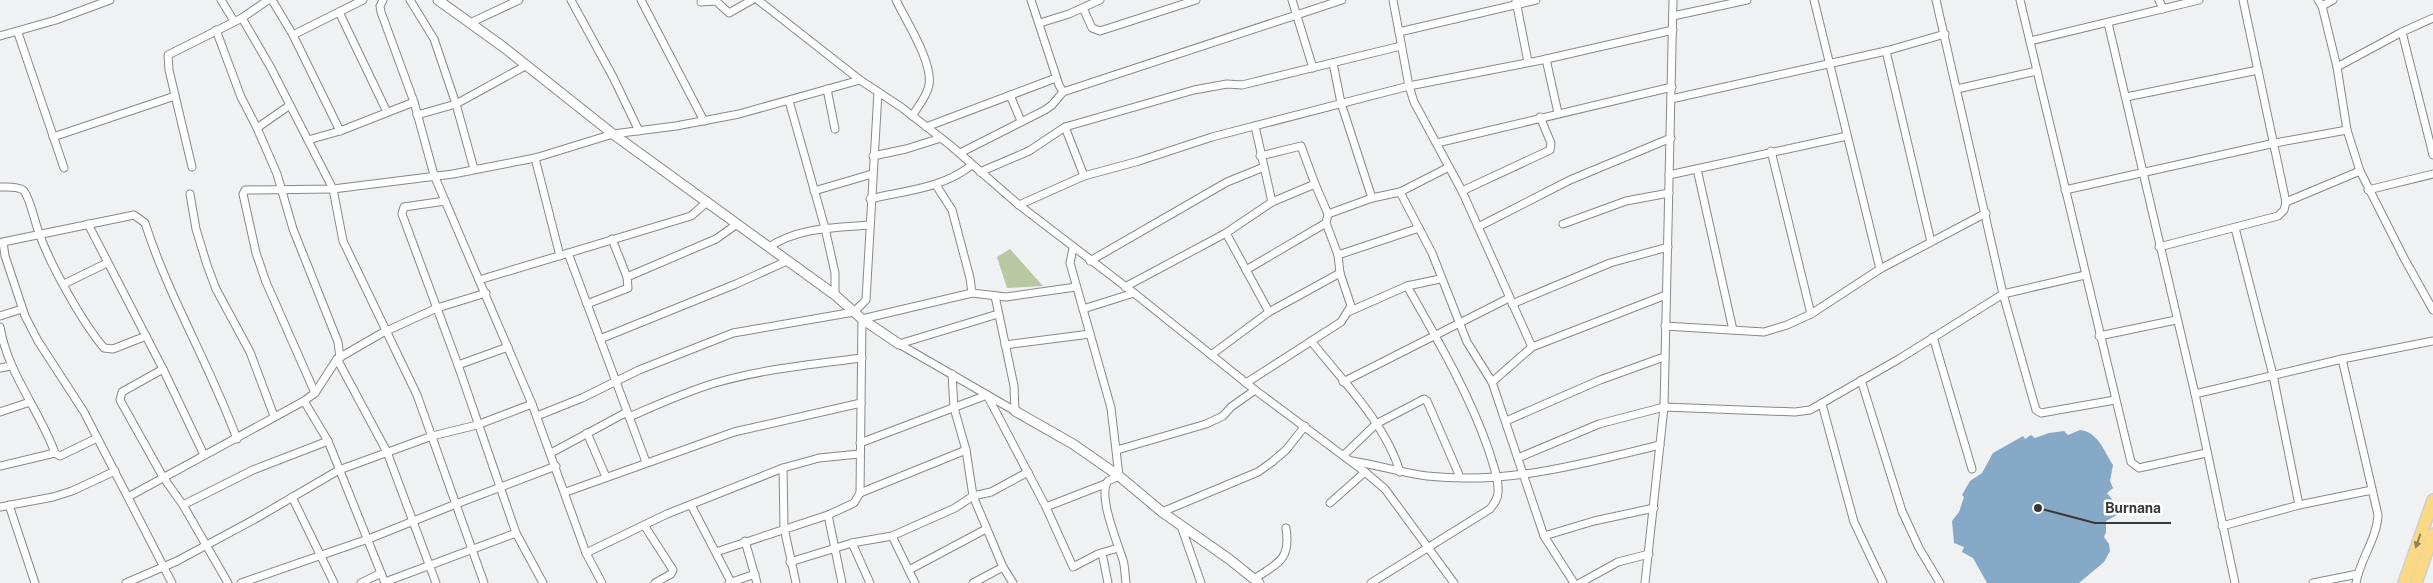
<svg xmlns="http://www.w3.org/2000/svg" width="2433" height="583" viewBox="0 0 2433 583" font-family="'Public Sans',sans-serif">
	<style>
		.green { fill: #b9c8a2 }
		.water { fill: #87a9c8 }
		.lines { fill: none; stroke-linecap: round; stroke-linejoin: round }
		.minor-casing { stroke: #87888a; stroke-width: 9 }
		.tertiary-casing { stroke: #87888a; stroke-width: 11 }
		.trunk-casing { stroke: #cfcfcf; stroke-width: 14 }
		.minor { stroke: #fff; stroke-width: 7 }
		.tertiary { stroke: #fff; stroke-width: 9 }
		.trunk { stroke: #fbd883; stroke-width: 11 }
		.oneway { fill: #90805a }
		.leader { fill: none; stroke: #383839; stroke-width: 2 }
		.callout-dot { fill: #383839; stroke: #fff; stroke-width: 2 }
		.callout-label { font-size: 14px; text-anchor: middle; font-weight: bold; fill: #383839; stroke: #fff; stroke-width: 5; stroke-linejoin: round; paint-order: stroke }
	</style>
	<rect width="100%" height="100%" fill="#f0f1f3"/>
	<!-- green -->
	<path class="green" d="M1010,249L1043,286L1007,288L997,257Z"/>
	<!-- water -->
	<path class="water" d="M2080,430C2098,432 2104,451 2113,465L2110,481L2113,488L2107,493L2116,504L2117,515L2106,521V532L2104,537L2109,544L2110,551L2104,562L2079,583H1987L1973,558L1962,552L1964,547L1954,543L1952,521L1959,512L1964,497L1962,495L1970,481L1982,473L1993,453L2023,436L2025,439L2031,435L2035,438L2049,433L2064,431L2068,435Z"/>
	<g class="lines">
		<defs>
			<g id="minor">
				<path d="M221,0L234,21"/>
				<path d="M272,0L293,35L340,131"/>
				<path d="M363,0L339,12L387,112"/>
				<path d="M383,0L380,6L381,12L414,102L434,175L532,404L586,553L602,583"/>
				<path d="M410,0L434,39L456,104L474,169"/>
				<path d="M571,0L613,77L639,131"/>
				<path d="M641,0L704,121"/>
				<path d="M758,0L860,80L901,107L950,145L1019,205L1134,293L1255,390L1365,472L1385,489L1454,583"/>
				<path d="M896,0C906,21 933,62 929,85C927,96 918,107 912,116"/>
				<path d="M1031,0L1059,85L1063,92"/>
				<path d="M1292,0L1313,68"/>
				<path d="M1393,0L1409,86L1414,102L1462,191L1532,347"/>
				<path d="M1814,0L1880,269"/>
				<path d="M1936,0L2003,294L2036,410L2041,413L2115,400"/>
				<path d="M2020,0L2131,462L2139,468L2206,453"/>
				<path d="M2159,0L2163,9"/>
				<path d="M2318,0L2322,6L2337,67L2347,130L2360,171L2404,258L2433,310"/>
				<path d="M1516,1L1528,62"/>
				<path d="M701,2L716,1L729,13L752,0"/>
				<path d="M2322,6L2333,0"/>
				<path d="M1083,8L1092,28L1100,31L1196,0"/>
				<path d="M1673,16L1747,0"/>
				<path d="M242,18L268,0"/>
				<path d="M470,23L519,0"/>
				<path d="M1040,23L1069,14L1100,0"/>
				<path d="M2108,23L2195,394L2235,583"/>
				<path d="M216,30L241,97L257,128"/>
				<path d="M1399,32L1536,0"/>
				<path d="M2402,32L2433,155"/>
				<path d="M18,33L64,168"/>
				<path d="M293,35L339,12"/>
				<path d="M0,36L56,20L110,0"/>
				<path d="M2030,41L2199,0"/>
				<path d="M1886,51L1931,242"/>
				<path d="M1546,59L1558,113"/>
				<path d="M1333,63L1341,103L1372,198"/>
				<path d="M2337,67L2402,32L2433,18"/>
				<path d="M827,89L835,129"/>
				<path d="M1957,89L2037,71"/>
				<path d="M1010,95L1021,121"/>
				<path d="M2126,97L2258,70"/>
				<path d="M1671,99L1886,51L1945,34"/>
				<path d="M789,101L825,228L835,273V295"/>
				<path d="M290,105L257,128L277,174L293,229L338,342L340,358"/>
				<path d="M417,115L456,104L527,65"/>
				<path d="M1255,126L1272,202"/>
				<path d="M926,127L1056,78"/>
				<path d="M1065,127L1084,176"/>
				<path d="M53,137L175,96"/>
				<path d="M308,140L340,131L414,102"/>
				<path d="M1437,143L1672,87"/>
				<path d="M1771,151L1811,314"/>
				<path d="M960,153L1045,110L1052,105L1063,92L1342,0"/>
				<path d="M873,156L906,149L941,138"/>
				<path d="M535,158L560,256"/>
				<path d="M192,167L169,70L168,55L242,18L271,68L333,189L343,241L417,395L484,583"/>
				<path d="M1697,169L1733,330"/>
				<path d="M980,172L1029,151L1065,127L1194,90L1227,84L1242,85L1401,46"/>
				<path d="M1669,175L1847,136"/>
				<path d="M936,185L952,210L970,278L972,293"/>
				<path d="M0,187C7,187 17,186 23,190C29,195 35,222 38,230C49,263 82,322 104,348L113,349L146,336"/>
				<path d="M2065,190L2275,143L2347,130"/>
				<path d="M2368,190L2433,174"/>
				<path d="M814,191L872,174"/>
				<path d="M1462,191L1550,150L1551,143L1540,117"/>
				<path d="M1400,192L1432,253L1467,342L1492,382L1544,536L1574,583"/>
				<path d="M190,194L196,229L207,265L216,289L250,352L274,416"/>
				<path d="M870,199C907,190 941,189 972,165"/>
				<path d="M445,201L404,207L402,214L458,365L516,533L543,583"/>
				<path d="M2286,202L2360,171"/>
				<path d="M1019,205L1084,176L1139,161L1212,137L1409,86L1542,60L1673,30"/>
				<path d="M1328,214L1372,198L1400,192L1449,167"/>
				<path d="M88,224L163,369L204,455"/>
				<path d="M1563,224L1626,201L1669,193"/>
				<path d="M1478,227L1570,180L1671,138"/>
				<path d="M2235,228L2273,375L2299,505"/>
				<path d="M1226,233L1269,312"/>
				<path d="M769,247C799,227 835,228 869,225"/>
				<path d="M2159,247L2278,216L2284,210L2286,202L2243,0"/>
				<path d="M1073,248L1070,263L1111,408L1119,476L1108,481C1097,495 1118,544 1123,560C1125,567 1125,575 1126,583"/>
				<path d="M568,253L646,462"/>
				<path d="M1338,255L1419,228"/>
				<path d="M1090,261L1227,182L1264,167"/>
				<path d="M1246,270L1326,223"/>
				<path d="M627,277L716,239L737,224"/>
				<path d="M479,280L691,216L707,202"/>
				<path d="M64,284L107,263"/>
				<path d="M1125,287L1226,233L1272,202L1315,184L1301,146L1260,156"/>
				<path d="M587,304L628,288L627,277L612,239"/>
				<path d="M1512,304L1610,263L1668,247"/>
				<path d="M1083,309L1134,293"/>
				<path d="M1348,312L1407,286L1440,279"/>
				<path d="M0,316L22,309"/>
				<path d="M1665,326L1764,332L1787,325L1811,314L1880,269L1986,213"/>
				<path d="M0,327C8,374 39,409 55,453L60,456L97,438"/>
				<path d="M2099,336L2176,320"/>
				<path d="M1933,337L1972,469"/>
				<path d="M600,339L736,284L787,261"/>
				<path d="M1311,341C1342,380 1386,424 1400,472"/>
				<path d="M899,344L1015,411L1014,386L995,296"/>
				<path d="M899,344L998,314"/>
				<path d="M1005,345L1090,334"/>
				<path d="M1211,355L1269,312L1340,273"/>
				<path d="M337,359L387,452L436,583"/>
				<path d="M2342,359L2378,515C2377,539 2360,559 2356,583"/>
				<path d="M458,365L508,347"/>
				<path d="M0,368L11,366"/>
				<path d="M163,369L122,392L120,400L163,477L183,505L228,583"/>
				<path d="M1861,380L1902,511L1919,548L1940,583"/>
				<path d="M1343,382L1509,298"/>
				<path d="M1492,382L1532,347L1666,295"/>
				<path d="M1246,383L1341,322L1351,306L1340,273L1338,255L1326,223L1328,214L1315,184"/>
				<path d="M315,393L266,282L256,253L243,194L245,190L333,189L453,174L535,158L613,134L676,126L739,114L860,80"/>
				<path d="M2195,394L2342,359L2433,341"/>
				<path d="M304,401L328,441L385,583"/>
				<path d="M1822,404L1854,522L1883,583"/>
				<path d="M0,412L30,402"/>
				<path d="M537,416L582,398L639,370L733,333L854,312L866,300L878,92"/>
				<path d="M629,417C657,405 685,392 715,383C763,369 813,364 862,358"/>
				<path d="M1506,421L1600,380L1664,357"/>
				<path d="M587,433L606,477"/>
				<path d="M860,443L987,395L1046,507L1073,567L1098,554L1118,548"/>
				<path d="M966,450L973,496L1003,567L1013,583"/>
				<path d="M1117,450L1206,424L1223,416L1231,407L1255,390"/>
				<path d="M551,453L627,412"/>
				<path d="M1344,455L1376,424L1424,399L1427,401L1460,477"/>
				<path d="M1518,458L1599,424L1664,407L1795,412L1810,410L1899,359L2003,294L2085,275"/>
				<path d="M1352,461C1378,465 1402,473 1427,476C1509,485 1581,464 1660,445"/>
				<path d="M0,466L55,453"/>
				<path d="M783,468L784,528L796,583"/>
				<path d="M566,492L734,432L861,403"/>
				<path d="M860,493L966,450L954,408L952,374"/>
				<path d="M128,497L304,401L315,393L337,359L382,333L437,308L486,293"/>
				<path d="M292,497L334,583"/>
				<path d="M1330,503L1365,472"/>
				<path d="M9,505L35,583"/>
				<path d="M183,505L253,470L328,441"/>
				<path d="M691,505L731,582"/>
				<path d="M0,507L53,497L72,491L115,471"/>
				<path d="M1046,507L1105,484"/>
				<path d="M1162,512L1258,472L1272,462L1286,450L1305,426"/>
				<path d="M828,515L842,583"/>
				<path d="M644,525L673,570L671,574L655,583"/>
				<path d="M1181,526L1201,583"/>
				<path d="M2222,526L2299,505L2372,490"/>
				<path d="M892,536L915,583"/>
				<path d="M1544,536L1594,521L1654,508"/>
				<path d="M745,541L757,583"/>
				<path d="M852,543L870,583"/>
				<path d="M716,552L828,515L854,503L860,493L862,319L972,293L1006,297L1076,287"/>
				<path d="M586,553L667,514L783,468L819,458L859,454"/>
				<path d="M1102,553L1108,583"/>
				<path d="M790,562L852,543L892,536L955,508L973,496L991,492L1028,472"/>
				<path d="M909,570L986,529"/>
				<path d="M1254,579C1278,563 1291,560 1286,528"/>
				<path d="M385,582L516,533"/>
				<path d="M126,583L177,561L255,519L339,470L432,436L477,425L532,404"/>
				<path d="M172,583L84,412L38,341L25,316L5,256L3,242L134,215L145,223C169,298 210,365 237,439"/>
				<path d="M241,583L371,538L456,504L556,466"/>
				<path d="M361,583L381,573"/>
				<path d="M729,583L755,574"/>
				<path d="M973,583L1003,567"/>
				<path d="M1371,583L1490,509C1494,504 1498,499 1498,492C1499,478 1493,465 1489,451C1469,393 1437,339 1407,286"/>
				<path d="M1580,583L1618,562L1649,554"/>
				<path d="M1645,583L1664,407L1673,0"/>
				<path d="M2313,583L2358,574"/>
			</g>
			<g id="tertiary">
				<path d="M438,0L502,46L613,134L835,295L862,319L899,344"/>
				<path d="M1015,411L1073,444L1119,476L1162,512L1229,559L1259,583"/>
			</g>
			<g id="trunk">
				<path d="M2404,583L2433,500"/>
				<path d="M2416,583L2433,534"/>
			</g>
		</defs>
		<!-- minor casing -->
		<use href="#minor" class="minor-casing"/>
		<!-- tertiary casing -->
		<use href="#tertiary" class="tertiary-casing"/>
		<!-- trunk casing -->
		<use href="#trunk" class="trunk-casing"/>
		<!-- minor -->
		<use href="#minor" class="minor"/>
		<!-- tertiary -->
		<use href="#tertiary" class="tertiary"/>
		<!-- trunk -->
		<use href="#trunk" class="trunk"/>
	</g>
	<!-- one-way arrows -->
	<defs><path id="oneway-solid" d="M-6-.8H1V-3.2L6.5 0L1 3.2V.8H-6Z" transform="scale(1.25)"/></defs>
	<use class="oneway" href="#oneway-solid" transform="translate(2418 541) rotate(109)"/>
	<!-- callouts -->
	<path class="leader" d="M2038 508L2095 523H2171"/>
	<circle class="callout-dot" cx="2038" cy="508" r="5"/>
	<g class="callout-label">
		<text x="2133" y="513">Burnana</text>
	</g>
</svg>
